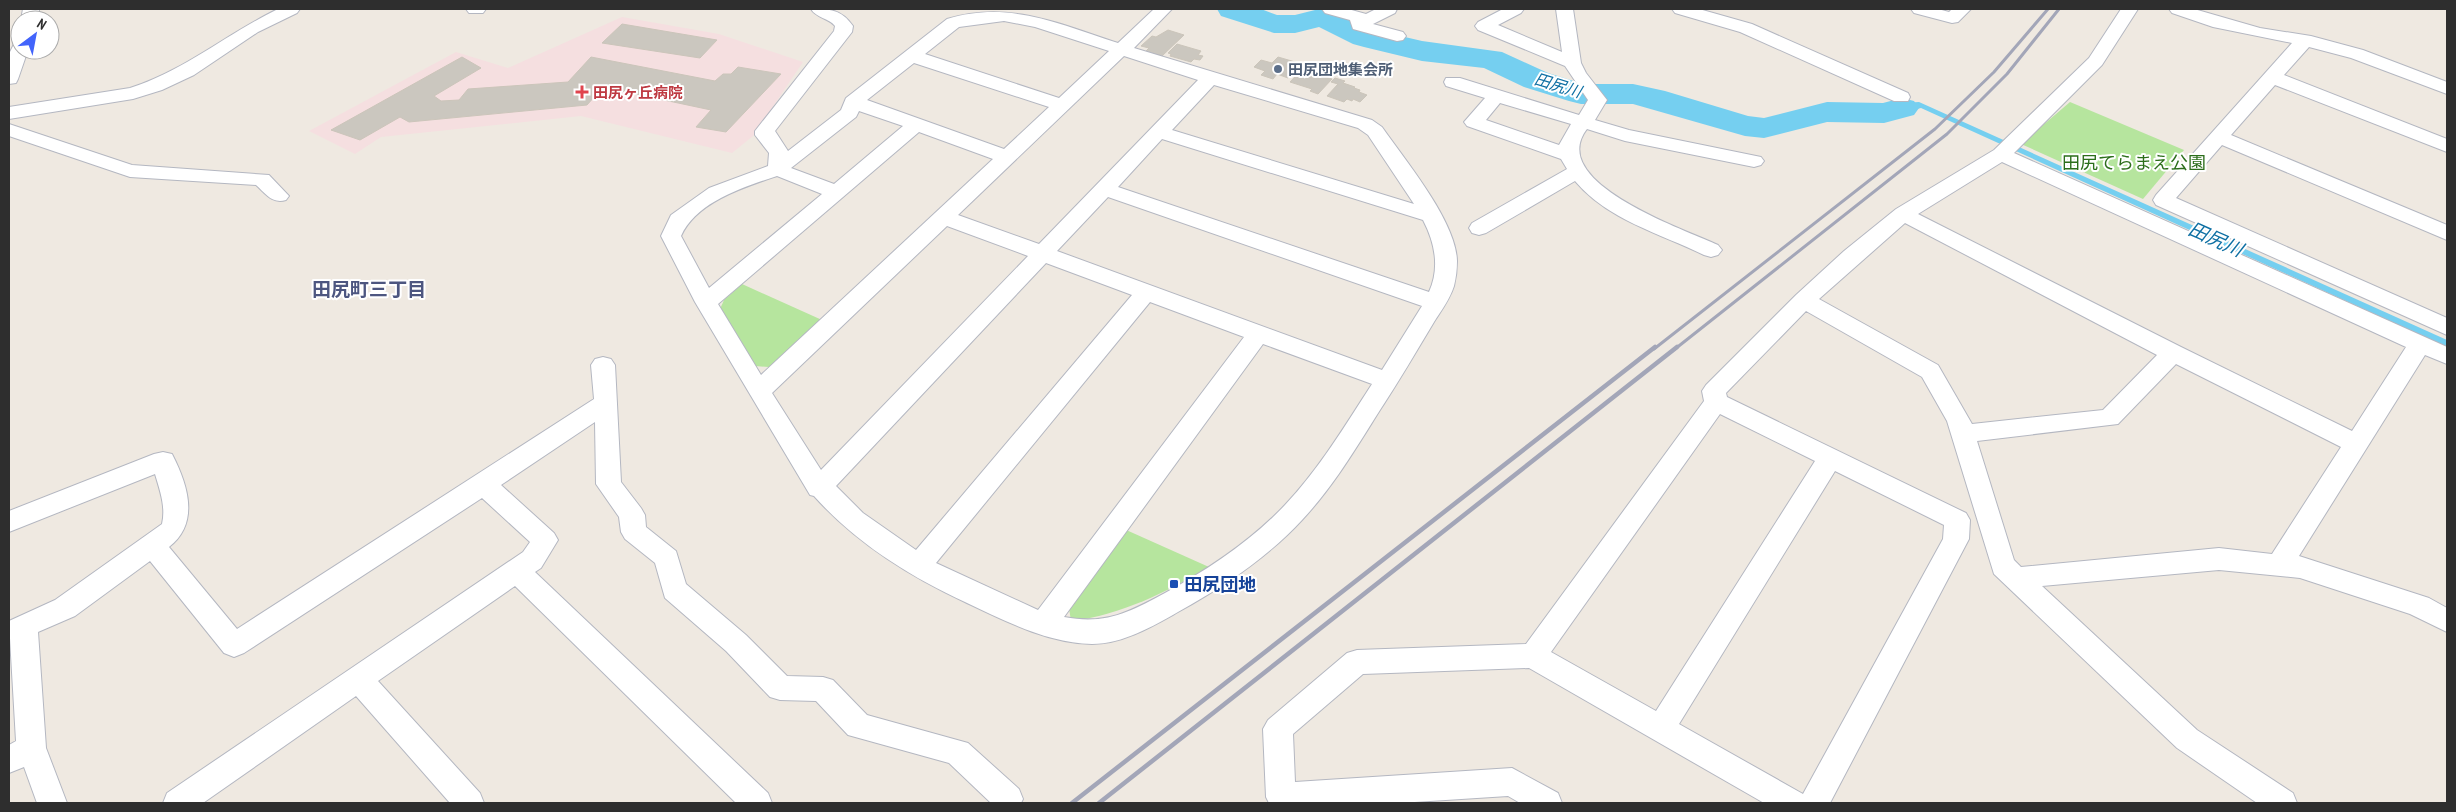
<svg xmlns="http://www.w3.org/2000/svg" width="2456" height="812" viewBox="0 0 2456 812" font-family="'PT Sans Narrow','Noto Sans JP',sans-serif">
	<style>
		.medical { fill: #f5dfe0 }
		.green { fill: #b6e59e }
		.water { fill: #75cff0 }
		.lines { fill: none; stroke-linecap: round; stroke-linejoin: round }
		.river { fill: #75cff0; fill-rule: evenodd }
		.building { fill: #cbc7bf; stroke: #cbc5ba }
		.minor-casing { stroke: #b4b7c1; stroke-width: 2 }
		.minor { fill: #fff; fill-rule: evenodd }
		.rail-far1 { stroke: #a3a6b8; stroke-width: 3 }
		.rail { stroke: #a3a6b8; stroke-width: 4.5 }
		.service-dot { fill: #5c6f8a; stroke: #fff; stroke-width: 2 }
		.health-dot { fill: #e0444e; stroke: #fff; stroke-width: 2 }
		.transit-dot { fill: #1a4fb4; stroke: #fff; stroke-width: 2 }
		.labels { text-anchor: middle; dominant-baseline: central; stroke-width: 4; stroke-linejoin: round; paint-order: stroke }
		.far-service-label { font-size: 15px; font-weight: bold; fill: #4e5e75; stroke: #fff; text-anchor: start }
		.far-health-label { font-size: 15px; font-weight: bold; fill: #be3a42; stroke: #fff; text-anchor: start }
		.far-water-label { font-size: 16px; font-style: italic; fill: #0d6fa3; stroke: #fff }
		.park-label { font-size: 18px; fill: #2c6e1b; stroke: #fff }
		.transit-label { font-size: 18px; font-weight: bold; fill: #164399; stroke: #fff; text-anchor: start }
		.water-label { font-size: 19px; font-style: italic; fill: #0d6fa3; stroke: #fff }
		.neighbourhood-label { font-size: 19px; font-weight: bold; fill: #4d5680; stroke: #fff }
	</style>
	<rect width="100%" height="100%" fill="#efe9e1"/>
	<!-- medical -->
	<path class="medical" d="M622,17L719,34L803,62L753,136L732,153L581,116L381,137L355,154L309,131L456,52L508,68Z"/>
	<!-- green -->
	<g class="green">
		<path d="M2070,102L2184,150L2143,199L2021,144Z"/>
		<path d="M742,284L822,320L769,367L755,366L720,309L724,300Z"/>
		<path d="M1124,529L1209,567C1166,592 1122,615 1071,621L1069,608Z"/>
	</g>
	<!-- water -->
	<path class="water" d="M1919,102L2447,340V347L1921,108L1886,117H1846L1842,110H1882L1902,103Z"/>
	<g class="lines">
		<!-- river -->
		<path class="river" d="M1217,9H1261L1277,15H1295L1319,9L1339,13L1375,30L1422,41L1502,52L1548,73L1583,84H1633L1665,91L1748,116L1764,118L1827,102L1883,103L1902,98L1914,101L1919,108L1914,115L1884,123L1827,122L1764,138L1745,136L1633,104H1581L1569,101L1524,87L1484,68L1422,61L1364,47L1353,44L1319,27L1295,33H1274L1221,16Z"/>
	</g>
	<!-- building -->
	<g class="building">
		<path d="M622,24L717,40L700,58L602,43Z"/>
		<path d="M1168,30L1184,35L1162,56L1146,51L1149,48L1141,46L1152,36L1156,37Z"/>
		<path d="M1177,44L1201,51L1198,55L1203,56L1200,60L1194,59L1191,62L1170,56L1171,54L1168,53Z"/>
		<path d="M462,57L481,68L434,96L441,101L459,100L468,89L568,82L591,57L715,81L723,74H731L738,67L781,74L726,132L696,127L711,110L603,87L587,105L409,122L400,117L360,140L331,130Z"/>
		<path d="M1278,57L1302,64L1288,78L1277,74L1273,79L1261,75L1265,71L1254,67L1261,60L1272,63Z"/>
		<path d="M1307,64L1320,68L1317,71L1328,74L1325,77L1332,79L1318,94L1310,91L1312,89L1290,82Z"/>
		<path d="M1335,78L1345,81L1343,83L1355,87L1354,88L1360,90L1359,92L1367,95L1360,102L1353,99L1352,101L1347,99L1344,102L1327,96L1338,84L1331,82Z"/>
	</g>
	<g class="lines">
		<defs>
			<g id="minor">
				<path d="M23,9H39V20H21Z"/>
				<path d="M278,9H300L297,13L258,32L194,75L162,90L133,99L9,119V107L130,88C186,70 226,34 278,9Z"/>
				<path d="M466,9H486L483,13H469Z"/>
				<path d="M811,9C830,9 841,9 853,26L852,32L775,131L788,151L841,110L846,98L947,19C1009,0 1059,24 1118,43L1154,9H1172L1134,48L1372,120L1382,127C1405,160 1456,221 1457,261C1457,269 1456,278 1454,286C1450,299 1441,311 1434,322C1416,352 1399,381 1380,410C1356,448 1333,487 1302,520C1267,558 1223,587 1178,612C1153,626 1123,644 1092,644C1047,643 1005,621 965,602C909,576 856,543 814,496L810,495L695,302L661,236L671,215L709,188L768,166L769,153L755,135V131L834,31L835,26C829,18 816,18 811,9ZM1004,21L1035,27L1109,51L1059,98L925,54L959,27ZM1124,56L1198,80L1039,244L958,215ZM914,63L1049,107L1004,149L867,100ZM1214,85L1358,128L1368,135L1414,204L1172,130ZM859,111L903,126L834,184L791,168L856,117ZM919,132L993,159L761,375L718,304ZM1162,139L1423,220C1435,243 1440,268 1429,292L1118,187ZM777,176L822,194L709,288L681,236C696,202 744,187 777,176ZM1108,197L1422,306L1382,370L1057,251ZM947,226L1028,256L821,470L772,393ZM1046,263L1132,295L916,550L863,513L836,486ZM1150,302L1244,337L1038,610L936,563ZM1263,344L1372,384C1345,426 1319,469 1285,505C1251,541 1209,569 1165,593C1130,612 1106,625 1064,617Z"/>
				<path d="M1322,9H1348L1366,14L1376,9H1397L1395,13L1373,24L1403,32L1406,36L1403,40L1397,41L1353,29L1350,20L1325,13Z"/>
				<path d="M1503,9H1524L1521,13L1498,25L1562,52L1556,9H1573L1581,63L1586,73L1607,100L1595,120L1629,130L1761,157L1764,161L1761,165L1754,167L1625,141L1587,129C1545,183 1687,230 1718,245L1722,250L1718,255L1711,257L1704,255C1659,233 1608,220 1575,181L1486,233L1479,235L1472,233L1469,228L1472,223L1567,169L1561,159L1467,126L1464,122L1485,98L1446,86L1444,82L1446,78H1460L1579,115L1588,100L1565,66L1478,30L1475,26L1478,22ZM1500,103L1571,124L1559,145L1486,120Z"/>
				<path d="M1672,9H1699L1752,24L1908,93L1910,97L1908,101H1894L1740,32L1675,13Z"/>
				<path d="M1911,9H1938L1949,12L1952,9H1971L1958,22L1952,23L1914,13Z"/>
				<path d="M2121,9H2138L2102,65L2014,153L2447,347V364L2425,355L2299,556L2429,598L2447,608V632L2410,614L2300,578L2219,570L2042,586L2197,730L2293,793L2297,803H2257L2177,748L1994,574L1947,421L1922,377L1806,311L1726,393L1727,397L1966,513L1970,520L1969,539L1830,803H1764L1529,668L1363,674L1293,734L1295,782L1512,768L1558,793L1562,803H1520L1508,796L1399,803H1269L1266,797L1263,729L1268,720L1347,653L1357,650L1526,644L1704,401L1702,391L1706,385L1796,295L1844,251L1896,209L1994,150L2089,58ZM2002,162L2406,347L2352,431L2181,347L1918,214ZM1905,223L2157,355L2103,410L1972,424L1938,365L1819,299ZM2176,364L2341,447L2272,554L2219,548L2021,567L2014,560L1977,441L2118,424ZM1720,414L1815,461L1656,711L1551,652ZM1835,471L1944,525L1943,539L1803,794L1679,724Z"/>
				<path d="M2169,9H2194L2260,28L2311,36L2363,50L2447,82V94L2351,58L2309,47L2284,75L2447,139V152L2275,85L2231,135L2447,225V240L2222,145L2176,198L2447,318V335L2156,205L2153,200L2156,195L2292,43L2213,27L2172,13Z"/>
				<path d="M20,43V50H28L18,79L16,83L9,84V54L14,44Z"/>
				<path d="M9,124L132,165L269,175L289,196L286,200C272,204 266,194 256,185L130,177L9,136Z"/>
				<path d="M603,357L611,359L615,365L621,482L641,508L645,515L646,527L676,551L686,584L746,635L787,676L823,677L833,680L867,715L968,743L1019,789L1023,799L1021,803H991L949,763L848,735L816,701L780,700L770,697L726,651L665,598L655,563L625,539L621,532L619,517L596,484L595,422L501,485L554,533L558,540L541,568L535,572L768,793L772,803H736L515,586L378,681L480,793L484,803H450L356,696L203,803H163L167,793L523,552L530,542L482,498L244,653L234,657L224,653L150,561L75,616L38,632L46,748L67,803H37L24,767L9,773V745L16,741L9,621L55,600L162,524C166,507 160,491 155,474L9,532V511L154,454L163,452L172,454C188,485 200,523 169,547L237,629L594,399L591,365L595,359Z"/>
			</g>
		</defs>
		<!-- minor casing -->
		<use href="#minor" class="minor-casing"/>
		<!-- minor -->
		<use href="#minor" class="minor"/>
		<!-- rail-far1 -->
		<g class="rail-far1">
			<path d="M1654,349L1935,129L1994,72L2048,9"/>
			<path d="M1675,349L1947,134L2007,74L2059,9"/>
		</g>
		<!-- rail -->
		<g class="rail">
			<path d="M1072,803L1655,347"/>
			<path d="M1099,803L1677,347"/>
		</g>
	</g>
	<!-- markers -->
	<circle class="service-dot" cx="1278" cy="69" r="5"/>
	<path class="health-dot" d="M579.5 84.5h5v5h5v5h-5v5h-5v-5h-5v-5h5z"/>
	<rect class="transit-dot" x="1169" y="579" width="10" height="10" rx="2.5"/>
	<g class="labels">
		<!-- far-service labels -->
		<g class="far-service-label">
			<text x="1288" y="69">田尻団地集会所</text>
		</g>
		<!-- far-health labels -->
		<g class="far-health-label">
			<text x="593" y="92">田尻ヶ丘病院</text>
		</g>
		<!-- far-water labels -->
		<g class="far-water-label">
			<text transform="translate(1558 85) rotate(17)">田尻川</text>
		</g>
		<!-- park labels -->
		<g class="park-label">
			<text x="2134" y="162">田尻てらまえ公園</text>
		</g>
		<!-- transit labels -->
		<g class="transit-label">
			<text x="1184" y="584">田尻団地</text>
		</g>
		<!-- water labels -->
		<g class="water-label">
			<text transform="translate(2216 239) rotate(24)">田尻川</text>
		</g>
		<!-- neighbourhood labels -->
		<g class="neighbourhood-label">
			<text x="369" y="289">田尻町三丁目</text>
		</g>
	</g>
	<!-- border -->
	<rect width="2456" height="812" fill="none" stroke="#2e2e2e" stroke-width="20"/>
	<!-- north arrow -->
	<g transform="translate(35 35) rotate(32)"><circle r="24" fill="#ffffff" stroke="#ababab"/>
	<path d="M0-4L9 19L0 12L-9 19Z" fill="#4264fb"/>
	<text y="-8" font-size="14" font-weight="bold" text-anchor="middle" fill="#2e2e2e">N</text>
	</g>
</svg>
